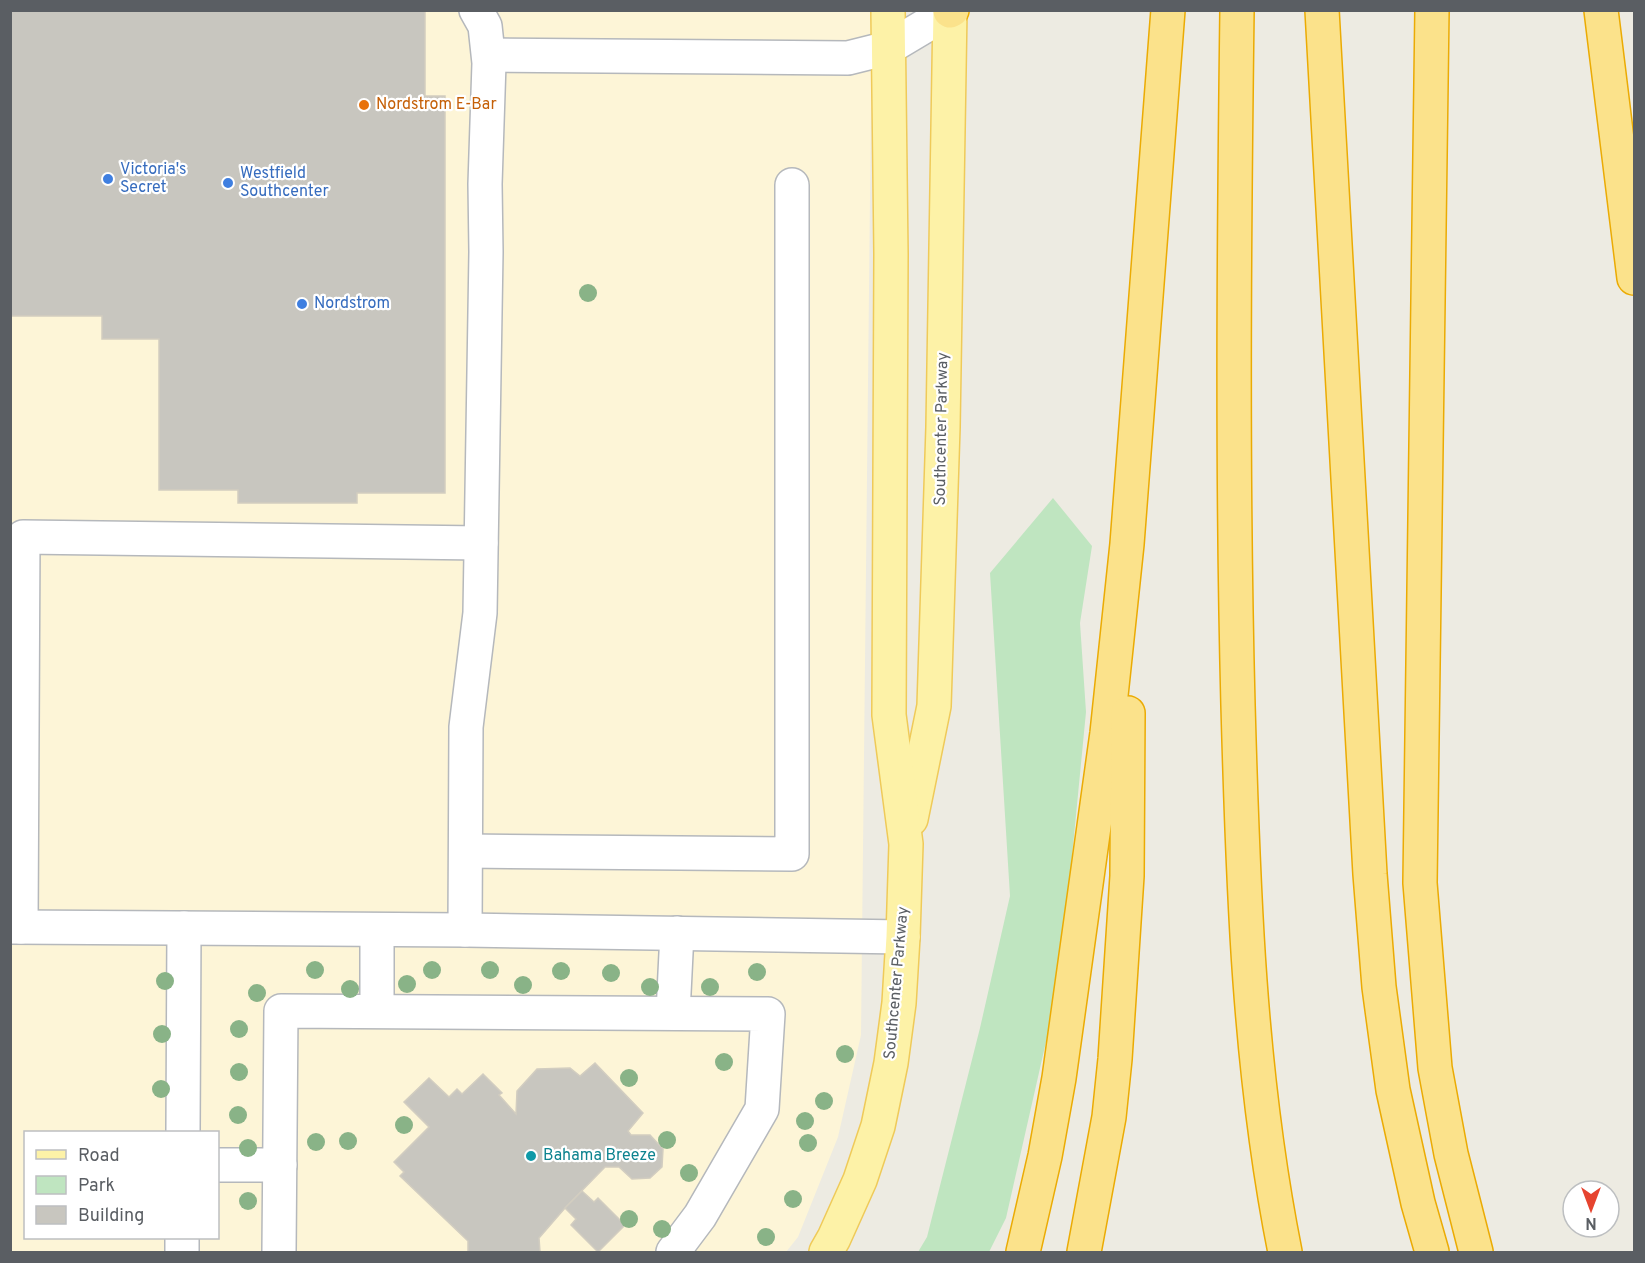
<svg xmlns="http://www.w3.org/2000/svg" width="1645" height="1263" viewBox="0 0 1645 1263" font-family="Overpass,sans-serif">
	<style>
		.commercial { fill: #fdf5d7; fill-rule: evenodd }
		.green { fill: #bfe5c0 }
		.building { fill: #c8c6bf; stroke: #d2cdc0; stroke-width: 1.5 }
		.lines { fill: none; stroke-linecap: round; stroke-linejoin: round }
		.minor-casing { stroke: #b5b8bc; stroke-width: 36 }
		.major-casing { stroke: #efca59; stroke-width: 36 }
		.highway-casing { stroke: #ebab04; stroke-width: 36 }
		.minor { stroke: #fff; stroke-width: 33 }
		.major { stroke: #fdf2a7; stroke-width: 33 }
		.highway { stroke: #fbe28b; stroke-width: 33 }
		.tree { fill: #89b387 }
		.food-dot { fill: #e8710a; stroke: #fff; stroke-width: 2 }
		.shop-dot { fill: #3f7fe0; stroke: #fff; stroke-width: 2 }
		.culture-dot { fill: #0f9aa8; stroke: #fff; stroke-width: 2 }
		.labels { text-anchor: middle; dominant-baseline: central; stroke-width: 4.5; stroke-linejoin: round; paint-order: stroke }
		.food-label { font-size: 16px; fill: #c56008; stroke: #fff; text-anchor: start }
		.shop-label { font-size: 16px; fill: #366cbe; stroke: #fff; text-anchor: start }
		.street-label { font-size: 16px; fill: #5a5e63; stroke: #fff }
		.culture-label { font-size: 16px; fill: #0d838f; stroke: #fff; text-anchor: start }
	</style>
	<rect width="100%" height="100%" fill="#edebe2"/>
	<!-- commercial -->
	<path class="commercial" d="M10,11H872L861,1035L838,1137L798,1237L786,1252H11ZM26,1132H218V1238H26Z"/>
	<!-- green -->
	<path class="green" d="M1053,498L1092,546L1080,623L1086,712L1060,980L1006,1218L989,1252H918L927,1237L980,1028L1010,896L990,573Z"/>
	<!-- building -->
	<g class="building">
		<path d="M10,10H425V96H445V493H357V503H238V490H159V339H102V316H10Z"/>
		<path d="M595,1063L643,1113L628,1131L631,1135H650L663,1149L662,1167L650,1178L632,1179L619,1167H605L565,1208L539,1238L540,1252H468V1241L400,1176L404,1172L394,1162L429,1127L404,1102L429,1078L449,1097L457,1089L462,1094L483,1074L502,1093L499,1095L516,1114L517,1091L537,1069L570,1068L580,1076Z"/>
		<path d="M582,1191L594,1202L598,1198L625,1225L598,1252L571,1225L576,1219L565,1208Z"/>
	</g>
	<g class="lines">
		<defs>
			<g id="minor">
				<path d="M489,55L848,58L888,48L950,11"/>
				<path d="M466,851L792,854V185"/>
				<path d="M10,927L465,930L903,937"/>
				<path d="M21,927L23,537L481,543"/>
				<path d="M377,930V1011"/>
				<path d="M465,930L466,727L480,613L486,252L485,184L489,63L485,26L476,10"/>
				<path d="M673,1013L677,933"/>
				<path d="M183,1132L184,928"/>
				<path d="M218,1165H280"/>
				<path d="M182,1252V1238"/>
				<path d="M279,1252L281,1011L768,1014L762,1109L700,1216L673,1252"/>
			</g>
			<g id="major">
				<path d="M911,819L934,706L943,427L950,10"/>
				<path d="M826,1252L834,1238L860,1180L878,1126L891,1063L899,1003L903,937L906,844L889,715L891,254L888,10"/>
			</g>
			<g id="highway">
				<path d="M1237,10C1234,242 1232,474 1238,705C1243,888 1249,1072 1285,1252"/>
				<path d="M1322,10L1370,874L1379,987L1393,1090L1418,1203L1432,1252"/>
				<path d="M1432,10L1420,883L1435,1068L1451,1154L1476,1252"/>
				<path d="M1601,10L1634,278"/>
				<path d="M950,11L952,10"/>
				<path d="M1023,1252L1045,1156L1059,1078L1107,733L1127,544L1168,10"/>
				<path d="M1084,1252L1109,1117L1115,1059L1127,876L1128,713"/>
			</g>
		</defs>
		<!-- minor casing -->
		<use href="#minor" class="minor-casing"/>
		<!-- major casing -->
		<use href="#major" class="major-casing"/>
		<!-- highway casing -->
		<use href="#highway" class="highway-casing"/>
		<!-- minor -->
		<use href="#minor" class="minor"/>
		<!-- major -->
		<use href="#major" class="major"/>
		<!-- highway -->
		<use href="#highway" class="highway"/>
	</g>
	<!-- trees -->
	<g class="tree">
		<circle cx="588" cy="293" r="9"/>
		<circle cx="315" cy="970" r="9"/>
		<circle cx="432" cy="970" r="9"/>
		<circle cx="490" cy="970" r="9"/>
		<circle cx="561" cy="971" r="9"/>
		<circle cx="757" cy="972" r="9"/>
		<circle cx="611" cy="973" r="9"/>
		<circle cx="165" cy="981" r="9"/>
		<circle cx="407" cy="984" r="9"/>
		<circle cx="523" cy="985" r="9"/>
		<circle cx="650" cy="987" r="9"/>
		<circle cx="710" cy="987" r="9"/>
		<circle cx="350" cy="989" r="9"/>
		<circle cx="257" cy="993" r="9"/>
		<circle cx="239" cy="1029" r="9"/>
		<circle cx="162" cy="1034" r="9"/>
		<circle cx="845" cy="1054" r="9"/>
		<circle cx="724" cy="1062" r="9"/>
		<circle cx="239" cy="1072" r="9"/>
		<circle cx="629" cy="1078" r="9"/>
		<circle cx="161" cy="1089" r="9"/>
		<circle cx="824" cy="1101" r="9"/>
		<circle cx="238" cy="1115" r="9"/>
		<circle cx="805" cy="1121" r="9"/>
		<circle cx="404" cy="1125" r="9"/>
		<circle cx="667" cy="1140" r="9"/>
		<circle cx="348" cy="1141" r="9"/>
		<circle cx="316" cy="1142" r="9"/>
		<circle cx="808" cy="1143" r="9"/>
		<circle cx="248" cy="1148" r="9"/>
		<circle cx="689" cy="1173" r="9"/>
		<circle cx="793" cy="1199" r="9"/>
		<circle cx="248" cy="1201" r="9"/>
		<circle cx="629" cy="1219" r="9"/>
		<circle cx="662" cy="1229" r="9"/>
		<circle cx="766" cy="1237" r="9"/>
	</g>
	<!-- markers -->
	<circle class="food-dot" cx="364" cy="105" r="6"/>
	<g class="shop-dot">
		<circle cx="108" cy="179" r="6"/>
		<circle cx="228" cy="183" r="6"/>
		<circle cx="302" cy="304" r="6"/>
	</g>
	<circle class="culture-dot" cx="531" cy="1156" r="6"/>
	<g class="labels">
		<!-- food labels -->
		<g class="food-label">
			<text x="376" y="105">Nordstrom E-Bar</text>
		</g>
		<!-- shop labels -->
		<g class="shop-label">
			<text x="120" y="170">Victoria's<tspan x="120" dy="18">Secret</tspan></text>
			<text x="240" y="174">Westfield<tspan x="240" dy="18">Southcenter</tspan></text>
			<text x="314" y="304">Nordstrom</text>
		</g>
		<!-- street labels -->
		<g class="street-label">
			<text transform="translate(942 429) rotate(-89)">Southcenter Parkway</text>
			<text transform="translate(897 983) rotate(-85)">Southcenter Parkway</text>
		</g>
		<!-- culture labels -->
		<g class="culture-label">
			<text x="543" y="1156">Bahama Breeze</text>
		</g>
	</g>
	<!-- border -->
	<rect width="1645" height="1263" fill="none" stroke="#5a5e63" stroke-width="24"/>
	<!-- legend -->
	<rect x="24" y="1131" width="195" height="108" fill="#ffffff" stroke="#bdbfc1" stroke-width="1.5"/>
	<rect x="36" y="1150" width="30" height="9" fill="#fdf2a7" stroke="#bdbfc1" stroke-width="1.5"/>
	<text x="78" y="1161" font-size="18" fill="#5a5e63">Road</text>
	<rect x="36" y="1176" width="30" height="18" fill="#bfe5c0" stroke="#bdbfc1" stroke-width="1.5"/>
	<text x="78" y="1191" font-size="18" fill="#5a5e63">Park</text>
	<rect x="36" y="1206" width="30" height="18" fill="#c8c6bf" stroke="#bdbfc1" stroke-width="1.5"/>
	<text x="78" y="1221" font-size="18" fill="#5a5e63">Building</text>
	<!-- north arrow -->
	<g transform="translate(1591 1209) rotate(180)"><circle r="28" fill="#ffffff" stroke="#bdbfc1" stroke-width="1.5"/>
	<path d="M0-4.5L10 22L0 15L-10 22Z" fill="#e6442f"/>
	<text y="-9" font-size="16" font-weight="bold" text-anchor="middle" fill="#5a5e63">N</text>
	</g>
</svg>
